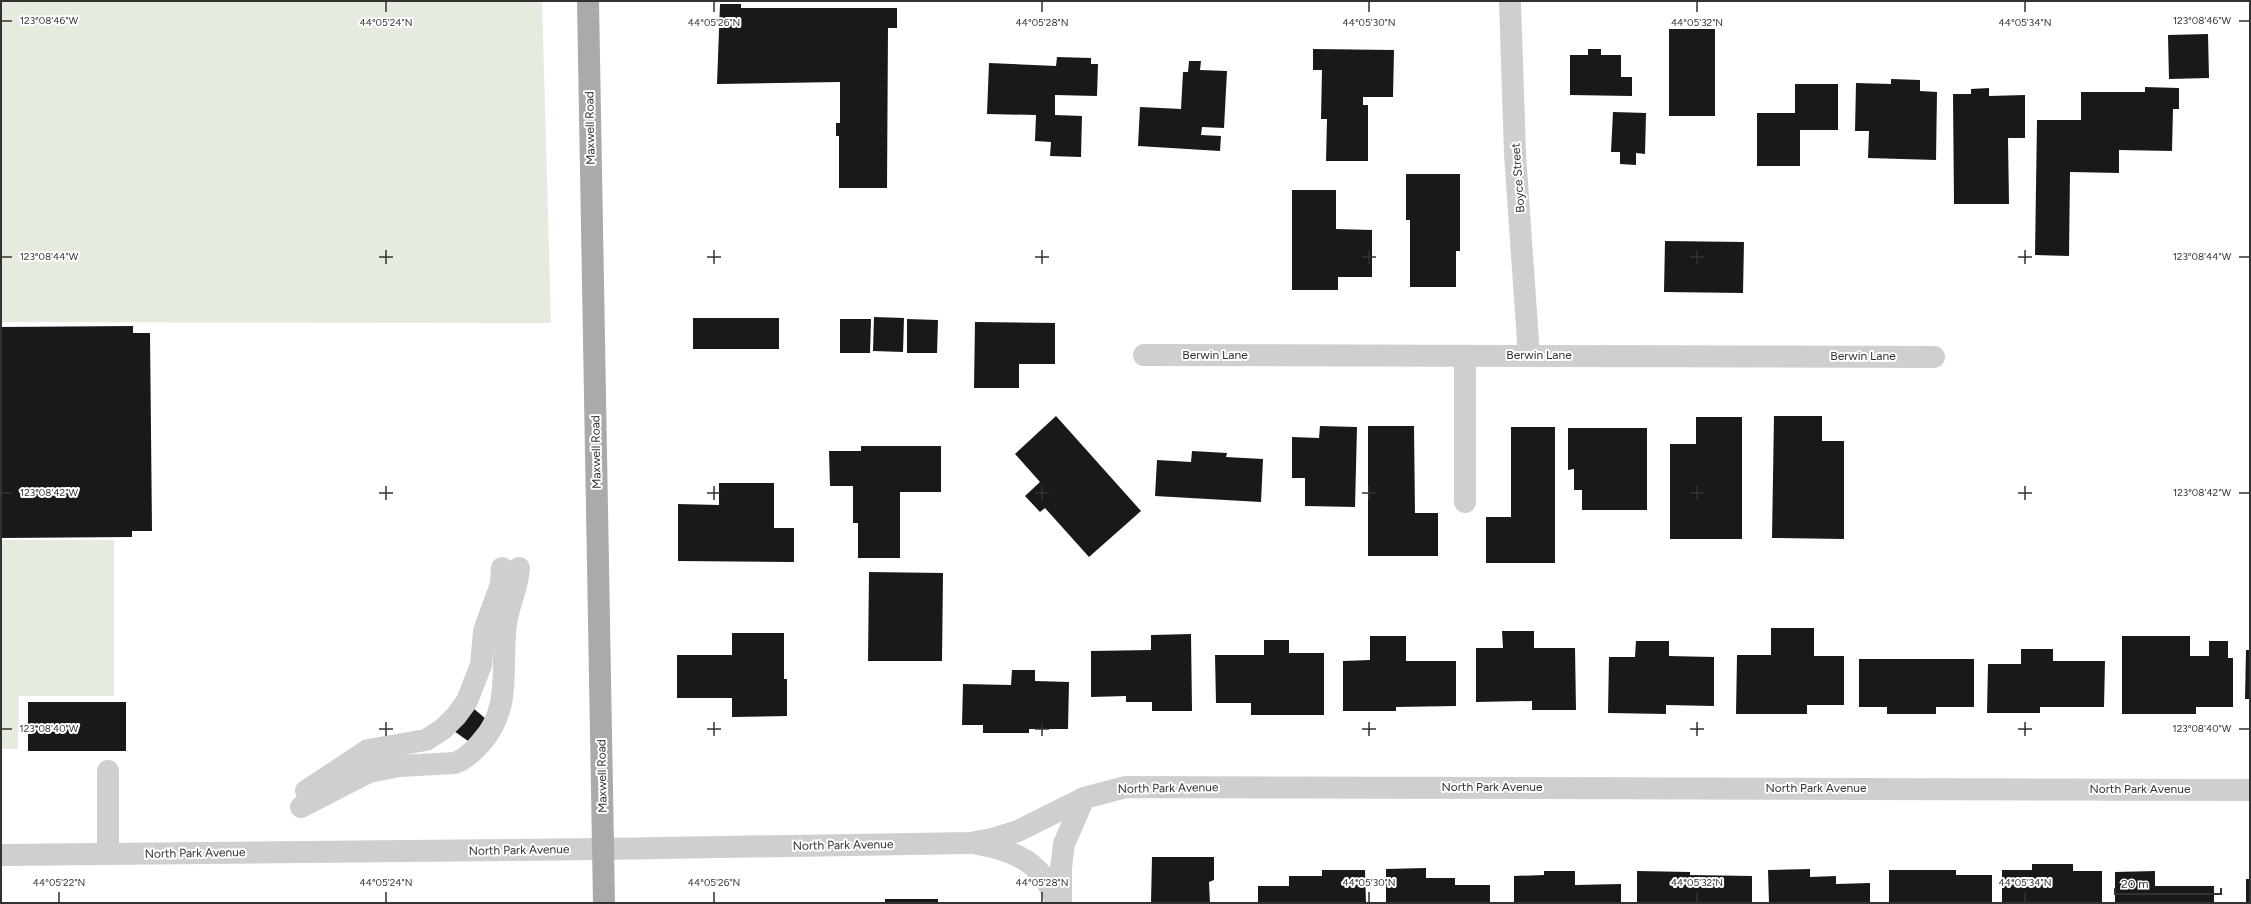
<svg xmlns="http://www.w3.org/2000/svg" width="2251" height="904" viewBox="0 0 2251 904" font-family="Figtree,sans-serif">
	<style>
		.green { fill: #e5ebde }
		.building { fill: #191919 }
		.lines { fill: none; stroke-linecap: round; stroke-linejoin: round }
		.minor { stroke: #cfcfcf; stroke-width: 22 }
		.major { stroke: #aaa; stroke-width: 22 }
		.ticks { fill: none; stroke: #323232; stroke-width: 1.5 }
		.labels { text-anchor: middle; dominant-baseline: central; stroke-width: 4; stroke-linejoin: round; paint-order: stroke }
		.street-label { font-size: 12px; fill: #323232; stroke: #fff }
		.ticks-label { font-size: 10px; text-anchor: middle; fill: #323232; stroke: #fff; stroke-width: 4; stroke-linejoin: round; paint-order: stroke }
	</style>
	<rect width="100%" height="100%" fill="#fff"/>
	<!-- green -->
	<g class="green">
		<path d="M1,1H542L551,323L1,322Z"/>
		<path d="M1,540H114V696H19L18,749H1Z"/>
	</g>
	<!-- building -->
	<g class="building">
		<path d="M720,4H741V8H897V28H888L887,188H839V136H836V123H840V82L717,84Z"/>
		<rect x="1669" y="29" width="46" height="87"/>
		<path d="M2208,34L2209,78L2169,79L2168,35Z"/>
		<path d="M1313,49L1394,50L1393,97H1363V105H1368V161H1326L1327,119H1321L1322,70H1313Z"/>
		<path d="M1588,49H1601V55H1621V77H1632V96L1570,95V55H1588Z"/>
		<path d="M1057,57L1091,58V64H1098L1097,96L1055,95V115L1082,116L1081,157L1050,156L1051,142L1035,141L1036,115L987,114L989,63L1056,66Z"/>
		<path d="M1189,61H1201L1200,70L1227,71L1224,128L1202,127L1201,135L1221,136L1220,151L1138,146L1140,107L1181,109L1183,72H1188Z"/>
		<path d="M1891,79L1920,80V91L1937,92L1936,160L1868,158L1869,131H1855L1856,83L1891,84Z"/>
		<path d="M1795,84H1838V130H1800V166H1757V113H1795Z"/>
		<path d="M2145,87L2179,88V109H2173L2172,151L2119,150V173L2070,172L2069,256L2035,255L2037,120H2081V92H2145Z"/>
		<path d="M1989,88V96L2025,95V138H2008L2009,204H1954L1953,94H1971V89Z"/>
		<path d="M1613,112L1646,113L1645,154L1636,153V165L1620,164V152H1611Z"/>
		<path d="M1406,174H1460V251H1456V287H1410V220H1406Z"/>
		<path d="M1292,190H1336V229L1372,230V277H1338V290H1292Z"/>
		<path d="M1665,241L1744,242L1743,293L1664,292Z"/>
		<path d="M874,317L904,318L903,352L873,351Z"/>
		<rect x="693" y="318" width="86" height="31"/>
		<path d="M840,319H871L870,353H840Z"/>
		<path d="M907,319L938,320L937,353H907Z"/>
		<path d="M975,322L1055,323V364H1019V388H974Z"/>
		<path d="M133,326V333H150L152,531H132V537L1,538V327Z"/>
		<path d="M1056,416L1141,511L1089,557L1045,508L1040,512L1025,496L1040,482L1015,454Z"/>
		<path d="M1774,416H1822V441H1844V539L1772,538Z"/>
		<path d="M1696,417H1742V539H1670V444H1696Z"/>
		<path d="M1320,426L1357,427L1355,507L1305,506V478H1292V437L1319,438Z"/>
		<path d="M1368,426H1414L1415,513H1438V556H1368Z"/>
		<path d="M1511,427H1555V563H1486V517H1511Z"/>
		<path d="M1568,428H1647V510H1582V490H1574V469L1568,470Z"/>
		<path d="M861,446H941V492H900V558H858V523H853V486H830L829,451H861Z"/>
		<path d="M1192,451L1227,453L1226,457L1263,459L1261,502L1155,496L1157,460L1191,462Z"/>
		<path d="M719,483H774V528H794V562L678,561V504L719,505Z"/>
		<path d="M869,572L943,573L942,661H868Z"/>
		<path d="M1771,628H1814V656H1844V705H1807V714H1736L1737,655H1771Z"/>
		<path d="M1502,631H1534V648H1575L1576,710H1532V701L1476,702V648H1503Z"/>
		<path d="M732,633H784V679H787V716L732,717V698H677V655H732Z"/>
		<path d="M1191,634L1192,711H1152V702H1126V696L1091,697V651L1151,650V635Z"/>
		<path d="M1370,636H1406V661H1456V706L1396,707V711H1343V661L1370,660Z"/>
		<path d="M2122,636H2190V656H2209V641H2228V658H2233V707H2196V714H2122Z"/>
		<path d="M1264,640H1289V653H1324V715H1251V703H1216L1215,655H1264Z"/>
		<path d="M1636,641H1669V656L1714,657V706L1666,705V714L1608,713L1609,657H1635Z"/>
		<path d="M2021,649H2053V661H2105L2104,707H2040V713H1987L1988,664H2021Z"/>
		<path d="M2246,650H2250V699H2245Z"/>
		<path d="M1859,659H1974V707H1936V714H1887V707H1859Z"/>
		<path d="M1012,670H1035V681L1069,682L1068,729H1029V733H983V725H962L963,684L1011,685Z"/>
		<rect x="28" y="702" width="98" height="49"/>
		<path d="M473,708L486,719L468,741L454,731Z"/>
		<path d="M1152,857H1214V880L1209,882L1210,903H1151Z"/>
		<path d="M2032,864H2073V871H2102V903H2002V870H2032Z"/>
		<path d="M1426,868V878H1455V885H1490V903H1386V869Z"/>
		<path d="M1810,869V877L1836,876V884L1870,883V903H1769L1768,870Z"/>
		<path d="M1322,870H1365L1366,903H1258V886H1289V876H1322Z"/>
		<path d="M1889,870H1956V875H1992V903H1889Z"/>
		<path d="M1544,871H1575V885L1621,884V903H1514V876L1544,875Z"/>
		<path d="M1637,871L1690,872V875L1752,876V903H1637Z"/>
		<path d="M2155,871V886H2214V903H2115V872Z"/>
		<rect x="2246" y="879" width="4" height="24"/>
		<rect x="885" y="899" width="53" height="4"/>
	</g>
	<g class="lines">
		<!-- minor -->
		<g class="minor">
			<path d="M1510,1L1515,154L1529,356"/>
			<path d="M1144,355L1934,357"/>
			<path d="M1465,502V356"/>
			<path d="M108,771V854"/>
			<path d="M306,791L368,750L426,740L443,729L456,716L467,701L481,665L484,631L501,584L502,568"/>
			<path d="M301,807L369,772L399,766L455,763C466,759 473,751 481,743C513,707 500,667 506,624C508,605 518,588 519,568"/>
			<path d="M977,844C1015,850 1045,864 1056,903"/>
			<path d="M1,855L603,849L970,843L992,839L1018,831L1084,798L1126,787L2250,790"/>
			<path d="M1061,903V868L1064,844L1084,798"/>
		</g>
		<!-- major -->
		<path class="major" d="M588,1L604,903"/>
	</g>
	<!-- ticks -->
	<path class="ticks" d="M386,2V12M714,2V12M1042,2V12M1369,2V12M1697,2V12M2025,2V12M2,21H12M2239,21H2249M386,250V264M714,250V264M1042,250V264M1369,250V264M1697,250V264M2025,250V264M2,257H12M379,257H393M707,257H721M1035,257H1049M1362,257H1376M1690,257H1704M2018,257H2032M2239,257H2249M386,486V500M714,486V500M1042,486V500M1369,486V500M1697,486V500M2025,486V500M2,493H12M379,493H393M707,493H721M1035,493H1049M1362,493H1376M1690,493H1704M2018,493H2032M2239,493H2249M386,722V736M714,722V736M1042,722V736M1369,722V736M1697,722V736M2025,722V736M2,729H12M379,729H393M707,729H721M1035,729H1049M1362,729H1376M1690,729H1704M2018,729H2032M2239,729H2249M59,892V902M386,892V902M714,892V902M1042,892V902M1369,892V902M1697,892V902M2025,892V902"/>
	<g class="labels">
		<!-- street labels -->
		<g class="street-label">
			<text transform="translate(590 128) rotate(-91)">Maxwell Road</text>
			<text transform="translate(1518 178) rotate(-94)">Boyce Street</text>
			<text x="1215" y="355">Berwin Lane</text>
			<text x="1539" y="355">Berwin Lane</text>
			<text x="1863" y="356">Berwin Lane</text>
			<text transform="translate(596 452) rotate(-91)">Maxwell Road</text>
			<text transform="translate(602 776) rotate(-91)">Maxwell Road</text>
			<text x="1492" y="787">North Park Avenue</text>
			<text transform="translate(1168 788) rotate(-1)">North Park Avenue</text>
			<text x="1816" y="788">North Park Avenue</text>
			<text x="2140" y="789">North Park Avenue</text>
			<text transform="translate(843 845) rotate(-1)">North Park Avenue</text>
			<text transform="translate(519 850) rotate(-1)">North Park Avenue</text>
			<text transform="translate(195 853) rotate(-1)">North Park Avenue</text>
		</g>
	</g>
	<g class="ticks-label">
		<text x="2202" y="24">123°08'46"W</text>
		<text x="49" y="24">123°08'46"W</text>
		<text x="386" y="26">44°05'24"N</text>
		<text x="714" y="26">44°05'26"N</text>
		<text x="1042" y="26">44°05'28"N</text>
		<text x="1369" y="26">44°05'30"N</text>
		<text x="1697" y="26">44°05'32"N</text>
		<text x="2025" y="26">44°05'34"N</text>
		<text x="2202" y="260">123°08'44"W</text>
		<text x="49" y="260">123°08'44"W</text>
		<text x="2202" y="496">123°08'42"W</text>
		<text x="49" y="496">123°08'42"W</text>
		<text x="2202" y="732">123°08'40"W</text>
		<text x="49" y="732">123°08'40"W</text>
		<text x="59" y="886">44°05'22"N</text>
		<text x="386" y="886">44°05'24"N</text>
		<text x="714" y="886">44°05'26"N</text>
		<text x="1042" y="886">44°05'28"N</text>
		<text x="1369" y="886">44°05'30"N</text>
		<text x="1697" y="886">44°05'32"N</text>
		<text x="2025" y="886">44°05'34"N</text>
	</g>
	<!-- border -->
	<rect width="2251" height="904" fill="none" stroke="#323232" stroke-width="4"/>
	<!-- scale -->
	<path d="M2115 888v6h106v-6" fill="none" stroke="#323232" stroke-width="2"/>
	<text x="2121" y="888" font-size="12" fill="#323232" stroke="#ffffff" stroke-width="3" paint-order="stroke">20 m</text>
</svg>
